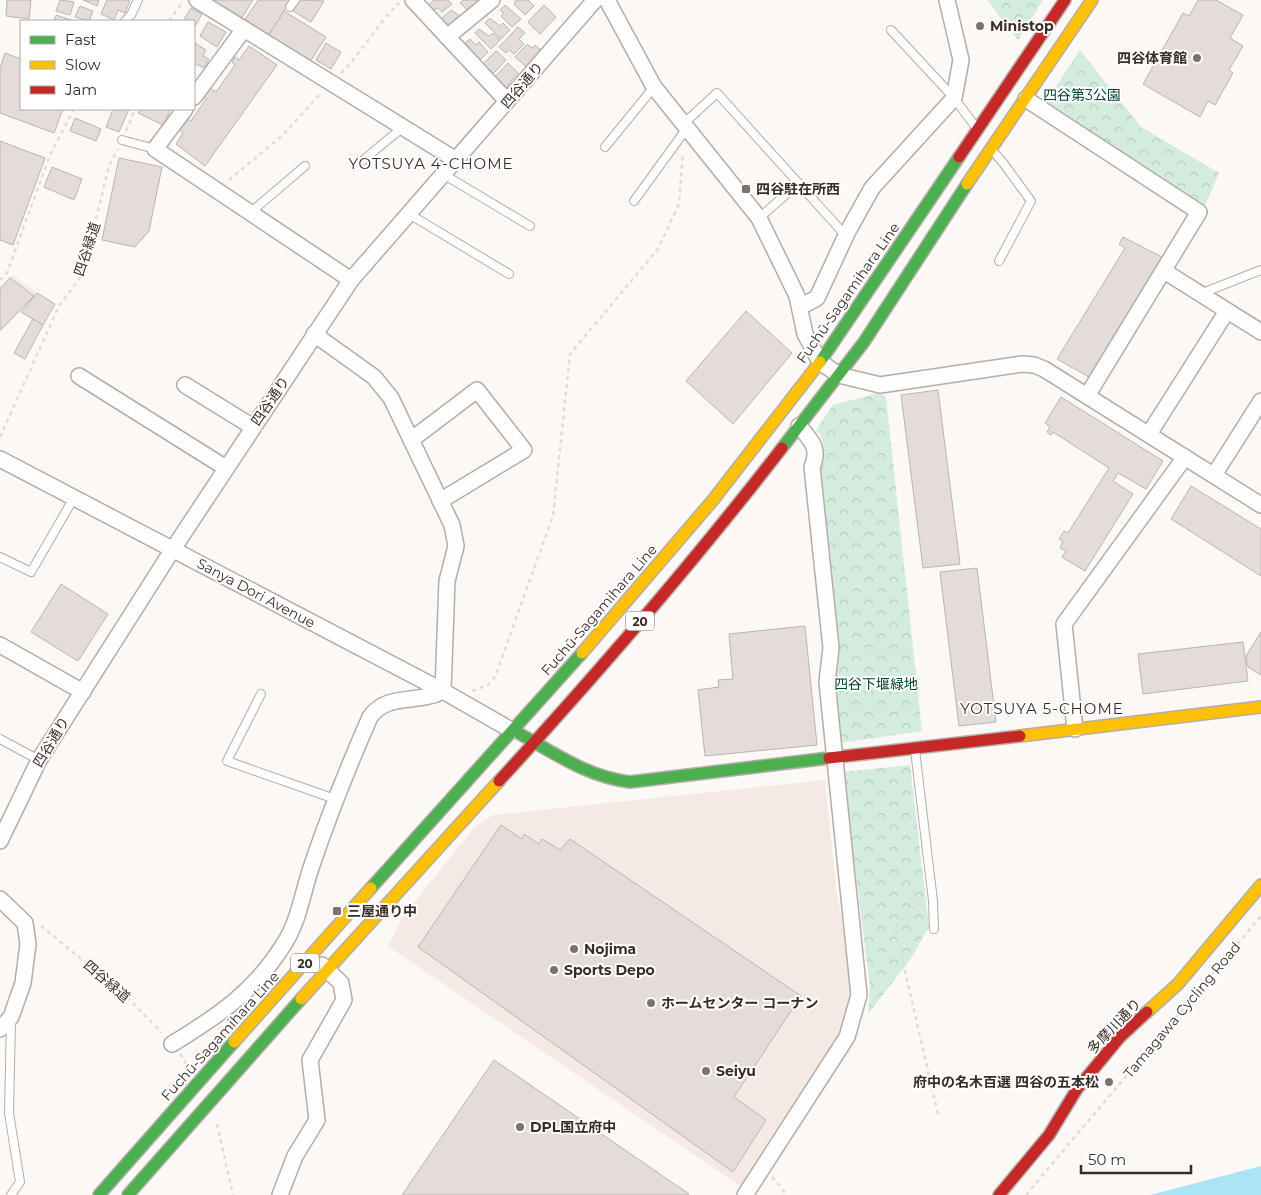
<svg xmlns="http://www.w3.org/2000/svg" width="1261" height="1195" viewBox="0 0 1261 1195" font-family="Montserrat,'Noto Sans JP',sans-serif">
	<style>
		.built { fill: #f4e9e3 }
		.park { fill: url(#park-crowns) }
		.water { fill: #aae4f6 }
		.building { fill: #e4dcd8; stroke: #bbb4b0 }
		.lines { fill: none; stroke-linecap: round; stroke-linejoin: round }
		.lane-casing { stroke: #b4ada8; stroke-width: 10 }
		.street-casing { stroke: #b4ada8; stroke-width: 18 }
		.fast-casing { stroke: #b4ada8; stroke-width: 14 }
		.slow-casing { stroke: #b4ada8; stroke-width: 14 }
		.jam-casing { stroke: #b4ada8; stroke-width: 14 }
		.path { stroke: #dedddc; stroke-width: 2.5; stroke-dasharray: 4 4; stroke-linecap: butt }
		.lane { stroke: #fefefe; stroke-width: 8 }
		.street { stroke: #fefefe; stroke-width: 15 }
		.fast { stroke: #4caf50; stroke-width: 11 }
		.slow { stroke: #ffc107; stroke-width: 11 }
		.jam { stroke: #c62828; stroke-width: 11 }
		.poi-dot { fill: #7d736e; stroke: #fff; stroke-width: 2 }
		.labels { text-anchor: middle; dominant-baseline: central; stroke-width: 4; stroke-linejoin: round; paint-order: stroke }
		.shield { fill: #fff; stroke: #746b66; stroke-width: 1 }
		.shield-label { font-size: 12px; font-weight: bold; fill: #392c25 }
		.poi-label { font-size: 14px; font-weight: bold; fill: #392c25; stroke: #fff; text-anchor: start }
		.street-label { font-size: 14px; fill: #392c25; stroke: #fff }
		.park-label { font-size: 14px; fill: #05442e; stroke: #fff }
		.neighbourhood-label { font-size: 15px; letter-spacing: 1px; fill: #392c25; stroke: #fff }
	</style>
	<defs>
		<pattern id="park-crowns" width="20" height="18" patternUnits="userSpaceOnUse" patternTransform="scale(1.25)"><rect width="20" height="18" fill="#d3ecde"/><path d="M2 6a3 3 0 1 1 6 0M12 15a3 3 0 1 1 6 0" fill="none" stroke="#b6cbbe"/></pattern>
	</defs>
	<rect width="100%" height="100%" fill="#fbf8f6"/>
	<!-- built -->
	<g class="built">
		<path d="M12,275L37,293L0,333V286Z"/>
		<path d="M825,780L836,887L853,988L843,1027L740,1186L388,946L403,916L474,828L493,815Z"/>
	</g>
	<!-- park -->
	<g class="park">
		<path d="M987,0H1043L1018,40Z"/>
		<path d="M1080,50L1141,127L1219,173L1205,206L1045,103Z"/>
		<path d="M879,393L886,397L922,731L841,743L834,679L839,645L819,467C823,454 827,440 816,430L833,405Z"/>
		<path d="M910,765L929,927L910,960L868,1014L870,987L843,772Z"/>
	</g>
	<!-- water -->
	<path class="water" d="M1261,1166V1195H1150Z"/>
	<!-- building -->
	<g class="building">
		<path d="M7,0H31L29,19L6,16Z"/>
		<path d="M60,0L74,2L70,15L56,11Z"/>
		<path d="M83,0H99L97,6Z"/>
		<path d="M107,0H127L130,1L125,13L118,10L114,20L101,14Z"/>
		<path d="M207,0H253L240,21Z"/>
		<path d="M258,0H291L268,36L244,21Z"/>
		<path d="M299,0L324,1L311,22L293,11Z"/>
		<path d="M434,0H448L452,4L442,12L438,8L430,11L426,7Z"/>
		<path d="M463,0H481L469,12L460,3Z"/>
		<path d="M516,0H528L534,6L525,15L514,4Z"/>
		<path d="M1198,0H1216L1243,15L1230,38L1243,46L1229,70L1233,73L1215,105L1208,101L1200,117L1143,84L1183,13L1189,16Z"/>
		<path d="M505,5L521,19L512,27L501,16L504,13L500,10Z"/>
		<path d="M544,5L556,17L540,34L528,22Z"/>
		<path d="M80,6L93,11L89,21L75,17Z"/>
		<path d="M191,8L202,14L194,28V21H183Z"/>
		<path d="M451,10L463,18L450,30L441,19Z"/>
		<path d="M284,11L326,37L310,62L268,36Z"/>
		<path d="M56,15L71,20V21H54Z"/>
		<path d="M490,18L500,26L503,23L510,30L501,39L485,23Z"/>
		<path d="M208,22L226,32L217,47L200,36Z"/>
		<path d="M518,27L525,33L519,39L524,44L514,54L509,50L506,53L499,47Z"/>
		<path d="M479,29L489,36L493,33L500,40L491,49L475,33Z"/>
		<path d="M470,39L476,45L479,42L488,52L478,62L467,51L470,48L465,43Z"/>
		<path d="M195,43L206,50L203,56L209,59L204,68L194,63Z"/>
		<path d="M326,43L341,52L331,69L316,60Z"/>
		<path d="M527,44L532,48L535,45L541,50L527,67L515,57Z"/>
		<path d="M249,46L277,65L205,166L176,144L183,133L178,129L186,118L191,121L206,99L204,97L210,88L216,92L235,65L232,62L235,57L239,60Z"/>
		<path d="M496,51L506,60L492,75L482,65Z"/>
		<path d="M5,53L21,59V109H63L54,133L0,113V68Z"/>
		<path d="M508,63L518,73L505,88L494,78Z"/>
		<path d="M113,109H129L119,132L106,127Z"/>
		<path d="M141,109H171L163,125L138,113Z"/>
		<path d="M75,118L101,129L96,141L70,131Z"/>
		<path d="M0,141L45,158L13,245L0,240Z"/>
		<path d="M119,158L162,167L149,231L135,247L102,240Z"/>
		<path d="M52,167L82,179L74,200L44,187Z"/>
		<path d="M1123,237L1162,257L1089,377L1057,359L1125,248L1119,244Z"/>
		<path d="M10,278L34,296L0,330V289Z"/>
		<path d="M37,293L55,304L43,325L21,312Z"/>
		<path d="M746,311L792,353L733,424L686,381Z"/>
		<path d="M33,319L43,325L25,359L14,353Z"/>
		<path d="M938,390L960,564L923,568L901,395Z"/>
		<path d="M1061,397L1163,461L1146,489L1118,473L1113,481L1133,494L1085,571L1062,557L1066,551L1060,548L1063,541L1059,539L1064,531L1068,533L1109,468L1053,432L1051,435L1047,432L1050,426L1045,423Z"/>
		<path d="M1191,486L1261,529V576L1171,519Z"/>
		<path d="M977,568L996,722L959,726L940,572Z"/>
		<path d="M61,584L108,614L78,661L31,632Z"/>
		<path d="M805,626L817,745L705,756L698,690L719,687L718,680L733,679L729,634Z"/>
		<path d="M1261,632V675L1248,667L1246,656Z"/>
		<path d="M1243,642L1248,681L1143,694L1138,654Z"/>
		<path d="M501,825L522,839L524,834L539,844L542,839L560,850L570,839L801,996L734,1097L766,1120L733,1172L418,947Z"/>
		<path d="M494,1060L689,1194L688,1195H402Z"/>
	</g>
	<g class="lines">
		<defs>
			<g id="lane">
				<path d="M290,7L295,0"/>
				<path d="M125,21L131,15L138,0"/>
				<path d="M891,30L954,98L975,126"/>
				<path d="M683,124L717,93L846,236"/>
				<path d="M122,140L155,149"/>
				<path d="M605,147L654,87"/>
				<path d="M992,150L1004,164L1031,201L999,261"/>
				<path d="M362,161L402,128"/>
				<path d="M443,174L530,226"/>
				<path d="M634,201L687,128"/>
				<path d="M251,212L305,166"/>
				<path d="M409,214L509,274"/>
				<path d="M759,218L799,183"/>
				<path d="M1200,294L1261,270"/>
				<path d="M0,557L31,572L75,496"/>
				<path d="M261,694L227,761L335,799"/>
				<path d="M0,739L39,760"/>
				<path d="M915,750L933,901L934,929"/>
				<path d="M11,1195L20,1182L9,1113L11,1019"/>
			</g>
			<g id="street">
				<path d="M197,0L456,160"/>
				<path d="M413,0L507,101"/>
				<path d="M607,0L654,87L759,218L797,296L805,334L820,362L839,375L880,385L1022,364L1034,365L1044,369L1261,505"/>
				<path d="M447,37L492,0"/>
				<path d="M194,97L244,29"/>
				<path d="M1026,99L1199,212L1087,396"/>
				<path d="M185,109L155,149L351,280"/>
				<path d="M1164,271L1261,332"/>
				<path d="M800,307L817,298L848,231L872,188L954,98L961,60L947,0"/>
				<path d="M79,376L226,468"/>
				<path d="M185,385L253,427"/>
				<path d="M1149,434L1227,311"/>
				<path d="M411,440L477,390L524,450L440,501"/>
				<path d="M0,459L443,691L511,730"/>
				<path d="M1214,475L1261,401"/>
				<path d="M0,645L83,692"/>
				<path d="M1075,729L1064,624L1185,457"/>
				<path d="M0,841L39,760L173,549L351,280L595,0"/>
				<path d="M0,899L25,923L28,944L23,983L11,1017L0,1029"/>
				<path d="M172,1044C218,1016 255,991 284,944C300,919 303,889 313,862C330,812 349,765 370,717C388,692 416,705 443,691L447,581L456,546L452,525L391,398L374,377L314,334"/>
				<path d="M280,1195L295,1156L317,1120L310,1060L344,1000L341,983L322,965"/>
				<path d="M745,1195L847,1037L859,995L827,682L831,648L812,467C820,449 812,441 799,426"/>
			</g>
			<g id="fast">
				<path d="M820,362L959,157"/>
				<path d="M782,448L864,342L967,184"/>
				<path d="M520,734C556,754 588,777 630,782L829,758"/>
				<path d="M371,888L582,653"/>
				<path d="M99,1195L234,1042"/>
				<path d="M128,1195L301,999"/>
			</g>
			<g id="slow">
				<path d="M967,184L1092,0"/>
				<path d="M582,653L713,500L820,362"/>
				<path d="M1020,736L1261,707"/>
				<path d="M301,999L499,781"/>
				<path d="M1147,1012L1178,984L1261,885"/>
				<path d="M234,1042L371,888"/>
			</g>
			<g id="jam">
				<path d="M959,157L1065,0"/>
				<path d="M829,758L1020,736"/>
				<path d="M499,781C597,674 693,563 782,448"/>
				<path d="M999,1195L1049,1135L1077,1089L1120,1037L1147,1012"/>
			</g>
		</defs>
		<!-- lane casing -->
		<use href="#lane" class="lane-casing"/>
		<!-- street casing -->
		<use href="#street" class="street-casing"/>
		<!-- fast casing -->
		<use href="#fast" class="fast-casing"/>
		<!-- slow casing -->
		<use href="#slow" class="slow-casing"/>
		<!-- jam casing -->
		<use href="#jam" class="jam-casing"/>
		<!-- path -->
		<g class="path">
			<path d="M169,21L182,3"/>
			<path d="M341,73C363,51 377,24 399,3"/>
			<path d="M126,131L135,109"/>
			<path d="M229,180L283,135L321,93"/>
			<path d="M0,280L7,273L50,155L74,109"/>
			<path d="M0,437L59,306L82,275L109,166L118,149"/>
			<path d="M472,691L488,685L495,677L553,516L570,354L658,249L679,204L683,153"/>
			<path d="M912,889L916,905"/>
			<path d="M922,904L916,905L895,928L938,1114"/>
			<path d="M41,926L124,994L162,1033"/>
			<path d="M180,1054L188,1066"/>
			<path d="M217,1124L233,1195"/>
			<path d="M772,1177L787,1195"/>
			<path d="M1026,1195L1261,916"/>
		</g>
		<!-- lane -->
		<use href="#lane" class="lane"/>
		<!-- street -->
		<use href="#street" class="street"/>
		<!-- fast -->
		<use href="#fast" class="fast"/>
		<!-- slow -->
		<use href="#slow" class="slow"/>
		<!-- jam -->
		<use href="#jam" class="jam"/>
	</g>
	<!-- markers -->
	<g class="poi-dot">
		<circle cx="980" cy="26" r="5"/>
		<circle cx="1197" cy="58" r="5"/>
		<rect x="741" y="184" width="10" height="10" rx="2.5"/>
		<rect x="332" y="906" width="10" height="10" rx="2.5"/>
		<circle cx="574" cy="949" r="5"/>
		<circle cx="554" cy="970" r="5"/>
		<circle cx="651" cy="1003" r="5"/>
		<circle cx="706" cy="1071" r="5"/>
		<circle cx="1109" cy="1082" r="5"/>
		<circle cx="520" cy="1127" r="5"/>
	</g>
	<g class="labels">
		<!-- shield labels -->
		<g class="shield">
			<rect x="626" y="611.5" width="28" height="19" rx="4"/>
			<rect x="291" y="953.5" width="28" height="19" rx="4"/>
		</g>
		<g class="shield-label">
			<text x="640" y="621">20</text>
			<text x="305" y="963">20</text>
		</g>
		<!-- poi labels -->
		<g class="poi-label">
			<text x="990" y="26">Ministop</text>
			<text x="1187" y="58" text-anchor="end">四谷体育館</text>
			<text x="756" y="189">四谷駐在所西</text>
			<text x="347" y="911">三屋通り中</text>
			<text x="584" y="949">Nojima</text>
			<text x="564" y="970">Sports Depo</text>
			<text x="661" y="1003">ホームセンター コーナン</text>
			<text x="716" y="1071">Seiyu</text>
			<text x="1099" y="1082" text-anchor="end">府中の名木百選 四谷の五本松</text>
			<text x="530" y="1127">DPL国立府中</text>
		</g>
		<!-- street labels -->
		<g class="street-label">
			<text transform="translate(522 85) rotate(-49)">四谷通り</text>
			<text transform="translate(87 249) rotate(-72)">四谷緑道</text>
			<text transform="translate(848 293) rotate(-55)">Fuchū-Sagamihara Line</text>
			<text transform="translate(270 401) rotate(-56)">四谷通り</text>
			<text transform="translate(256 593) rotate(28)">Sanya Dori Avenue</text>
			<text transform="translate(599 610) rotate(-49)">Fuchū-Sagamihara Line</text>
			<text transform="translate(51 742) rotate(-59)">四谷通り</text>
			<text transform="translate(107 981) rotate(41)">四谷緑道</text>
			<text transform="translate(1182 1010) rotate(-50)">Tamagawa Cycling Road</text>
			<text transform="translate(1114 1026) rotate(-46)">多摩川通り</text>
			<text transform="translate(220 1036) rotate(-48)">Fuchū-Sagamihara Line</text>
		</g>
		<!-- park labels -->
		<g class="park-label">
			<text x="1082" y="95">四谷第3公園</text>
			<text x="876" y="684">四谷下堰緑地</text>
		</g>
		<!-- neighbourhood labels -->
		<g class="neighbourhood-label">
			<text x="431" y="163">YOTSUYA 4-CHOME</text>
			<text x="1042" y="708">YOTSUYA 5-CHOME</text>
		</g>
	</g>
	<!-- legend -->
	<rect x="20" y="20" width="175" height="90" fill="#ffffff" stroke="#b0aba8"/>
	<rect x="30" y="36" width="25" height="8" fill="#4caf50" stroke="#b0aba8"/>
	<text x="65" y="45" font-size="15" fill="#392c25">Fast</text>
	<rect x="30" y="61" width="25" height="8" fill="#ffc107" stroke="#b0aba8"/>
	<text x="65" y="70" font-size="15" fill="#392c25">Slow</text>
	<rect x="30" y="86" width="25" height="8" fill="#c62828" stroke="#b0aba8"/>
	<text x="65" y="95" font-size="15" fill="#392c25">Jam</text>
	<!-- scale -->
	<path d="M1081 1165v8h110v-8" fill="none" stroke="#392c25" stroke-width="2.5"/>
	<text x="1088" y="1165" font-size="15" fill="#392c25" stroke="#ffffff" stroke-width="4" paint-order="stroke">50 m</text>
</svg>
